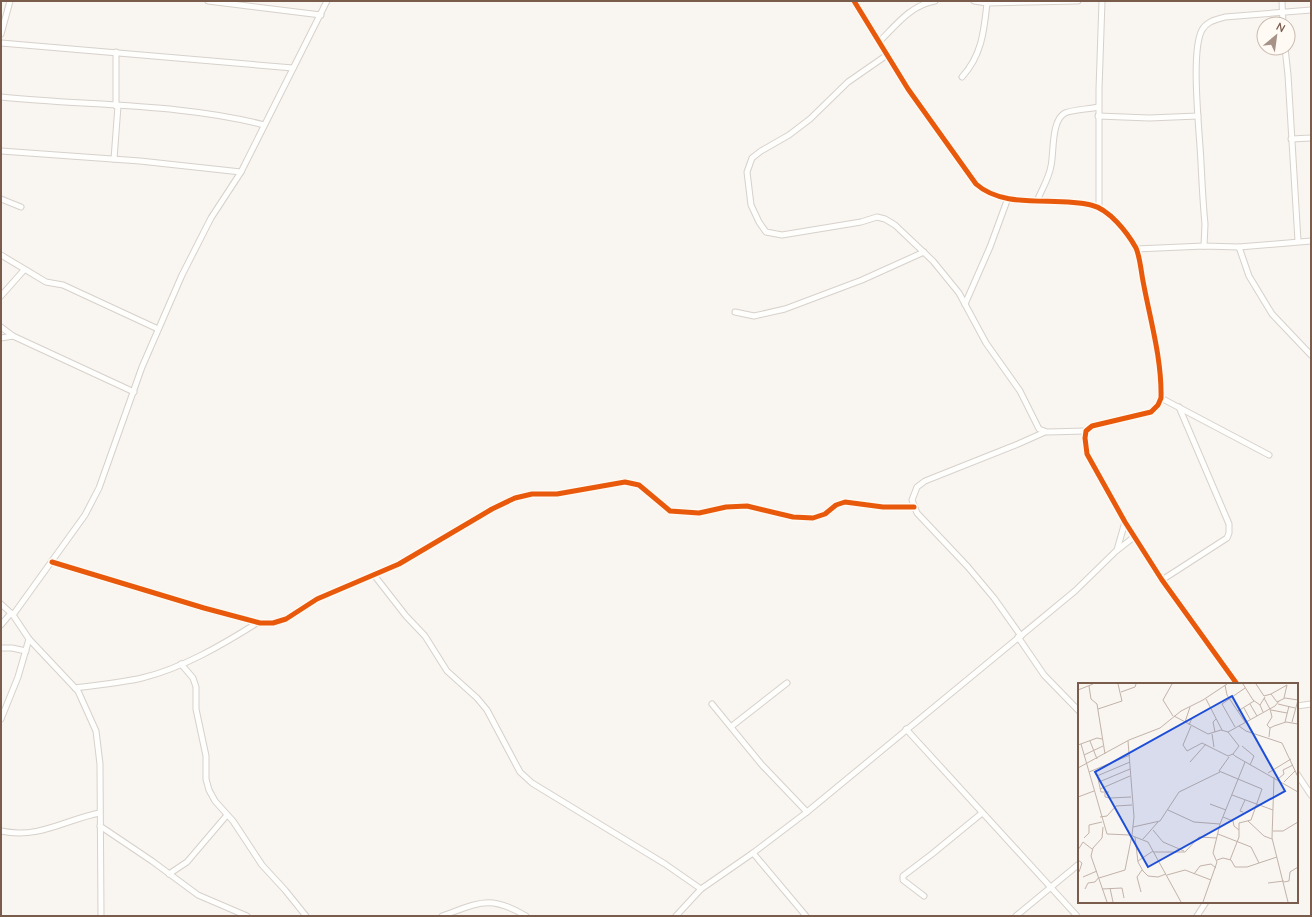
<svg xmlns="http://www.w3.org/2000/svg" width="1312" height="917" viewBox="0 0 1312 917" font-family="'Nunito Sans',sans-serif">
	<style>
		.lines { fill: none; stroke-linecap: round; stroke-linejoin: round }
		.street-casing { stroke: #d7d1cb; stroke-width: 7 }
		.street { stroke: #fefefd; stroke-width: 5 }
		.cycleway-casing { stroke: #fffaf3; stroke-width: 8 }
		.cycleway { stroke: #e8590c; stroke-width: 5 }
		.inset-road { fill: none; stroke: #c2b3aa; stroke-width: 1 }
		.view { fill: #1d4ed8; fill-opacity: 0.15; stroke: #1d4ed8; stroke-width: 2 }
		.inset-edge { fill: none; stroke: #7a5c4d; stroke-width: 2 }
	</style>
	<rect width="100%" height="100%" fill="#f9f5f0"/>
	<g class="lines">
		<defs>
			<g id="street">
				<path d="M208,1L321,15"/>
				<path d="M854,1L908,89L976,184C1005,210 1055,196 1091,205C1109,209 1127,232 1136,248C1140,257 1141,271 1143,281C1150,319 1162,359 1161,398L1158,405L1151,412L1092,426L1086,431L1085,438L1087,454L1125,522L1162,580L1237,684"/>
				<path d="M974,1L987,3L1078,1"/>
				<path d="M1282,1L1283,24"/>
				<path d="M1,34L10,1"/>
				<path d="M880,41C896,25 911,5 935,1"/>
				<path d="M1,43L293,68"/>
				<path d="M1285,48L1288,75L1298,241"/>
				<path d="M887,55L848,82L810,119L789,135L761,151L752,158L747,172L751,205L759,222L766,232L782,235L861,222L877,217L885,219L895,225L933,261L959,293L986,343L1020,391L1039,429L1047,432L1086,431"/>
				<path d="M962,77C982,55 984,31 987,3"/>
				<path d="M1,97C86,106 182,103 264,125"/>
				<path d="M116,106V52"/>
				<path d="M1098,116L1149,118L1198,116"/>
				<path d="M1291,139L1311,138"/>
				<path d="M1,151L140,161L241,172"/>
				<path d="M114,159L118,106"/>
				<path d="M1,199L21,207"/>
				<path d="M1037,201C1042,189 1049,178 1051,166C1054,153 1051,120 1065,113C1071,110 1090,109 1098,107"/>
				<path d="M1099,208V89L1102,1"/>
				<path d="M1204,246L1205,224C1203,204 1202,183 1201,163C1200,135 1190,52 1202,30C1207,21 1216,20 1225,17L1311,10"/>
				<path d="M1239,247L1249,276L1272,314L1311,355"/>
				<path d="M1136,249L1204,246L1239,247L1311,241"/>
				<path d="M1,255L46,282L63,285L158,329"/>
				<path d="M1,296L24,270"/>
				<path d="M965,304L990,247L1008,198"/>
				<path d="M735,312L754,316L785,309L862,280L924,252"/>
				<path d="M1,327L13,336"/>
				<path d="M1,338L13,336L134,392"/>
				<path d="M1161,398L1269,455"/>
				<path d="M1117,550L1125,522"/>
				<path d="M52,562L204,608L260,623H273L286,619L317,599L399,564L492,509L515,498L532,494H557L625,482L639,485L670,511L699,513L726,507L747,506L793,517L813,518L825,514L836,505L845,502L883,507H914"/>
				<path d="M374,575L406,616L425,636L447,671L477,698L487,710L520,772L532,783L665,864L701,889"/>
				<path d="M1162,580L1227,538L1229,533V524L1179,407"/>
				<path d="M1,604L13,615L29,639L78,691L96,731L100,764L101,916"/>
				<path d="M13,615L85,515L99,488L142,367L182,275L211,218L241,172L327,1"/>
				<path d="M1,625L11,613"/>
				<path d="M1021,636L994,598L968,567L917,513L912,500L917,487L925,481L1018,444L1045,432"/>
				<path d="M1018,637L1044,675L1079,711"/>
				<path d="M1,648H12L26,651"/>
				<path d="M181,664L193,678L196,687V709L206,756V779L209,790L215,801L233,821L262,865L285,890L306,916"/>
				<path d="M75,688C97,685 120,683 142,678C183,668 222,645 257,623"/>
				<path d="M712,704L762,765L807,812"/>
				<path d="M1297,706L1311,704"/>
				<path d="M1,719L18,677L29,639"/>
				<path d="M732,726L787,683"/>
				<path d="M906,729L1077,916"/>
				<path d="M1297,774L1311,795"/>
				<path d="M100,826L152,861L198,895L247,916"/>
				<path d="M1,831C39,839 65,820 99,813"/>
				<path d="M753,853L806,916"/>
				<path d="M169,874L187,862L227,815"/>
				<path d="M924,896L903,880V876L932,854L982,813"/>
				<path d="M442,916C479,903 489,894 526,916"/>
				<path d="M676,916L701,889L753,853L807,812L1075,591L1116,551L1134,537"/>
				<path d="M1016,916L1079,864"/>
				<path d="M1197,916L1206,902"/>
			</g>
		</defs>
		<!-- street casing -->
		<use href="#street" class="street-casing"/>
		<!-- street -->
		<use href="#street" class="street"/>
		<defs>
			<g id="cycleway">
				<path d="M854,1L908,89L976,184C1005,210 1055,196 1091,205C1109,209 1127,232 1136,248C1140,257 1141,271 1143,281C1150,319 1162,359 1161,398L1158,405L1151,412L1092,426L1086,431L1085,438L1087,454L1125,522L1162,580L1237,684"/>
				<path d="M52,562L204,608L260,623H273L286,619L317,599L399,564L492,509L515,498L532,494H557L625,482L639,485L670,511L699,513L726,507L747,506L793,517L813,518L825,514L836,505L845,502L883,507H914"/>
			</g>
		</defs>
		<!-- cycleway casing -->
		<use href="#cycleway" class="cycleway-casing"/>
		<!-- cycleway -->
		<use href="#cycleway" class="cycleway"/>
	</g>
	<!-- overview -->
	<g transform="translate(1078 683)">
		<rect width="220" height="220" fill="#f9f5f0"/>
		<path class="inset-road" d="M94,1L85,17L95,33M165,1L175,17L182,22M178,1L186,13L193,11L199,19L207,15L220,17M147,2L149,12L167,39M11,3L13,16L19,21L27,71M0,7L15,1M43,9L57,4L58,1M193,11L209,2M186,15L192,26M206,15L209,2M128,16L144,47M172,21L179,33M200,21L217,25M166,25L172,36M20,26L44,18L40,1M192,26L194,34L189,42L192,45M193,27L209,30M160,28L176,18M185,29L182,22L187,14M96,33L130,51L143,47L150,49L161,63L155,71L157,73L220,109M107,39L112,24M207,39L211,23M214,39L220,17M111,42L114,35L132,25M113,43L105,62L109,68L124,60L150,73L155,71M161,43L168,48L204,60L220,94M157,44L144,21L167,5M137,49L135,39L138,36M150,49L197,23L201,18M134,51L136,64M191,54L192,45L196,43L208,39L220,41M12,58L19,76M50,58L56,134L54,152M3,61L29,151L52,152L70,159L103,219M0,62L19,55L24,56M164,63L176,73L172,82M6,72L25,63M151,74L141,88L160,96M112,79L128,61M0,85L51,57L82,45L103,28L125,17L149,1M18,87L23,109H31M11,89L52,72M190,90L213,76M19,93L52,79M196,94L194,155L210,219M200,96L206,91L205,87L215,82M21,99L52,86M206,99L217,88M22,106L52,93M27,110V114L32,115L53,114M154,112L195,127M0,114L16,108M132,121L148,127M90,127L116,139L142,141M165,129L162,128L167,117M22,134L29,133L38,123L54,122M145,134L155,138L156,143L161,147M170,138L186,153L194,156M25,144L24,155L15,165L13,173L29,219M55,144L82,138L101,109L142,89M75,147L85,159L106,168M195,148H205L220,139M140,151L173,164L181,180M57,154L60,179L65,188L70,193L80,194L88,191M6,155L11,150V142L24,139M65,156L80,139M0,167L5,159L14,166M75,169H107L121,154L139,155M0,177L4,180L1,189M139,177L145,175L153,177L157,184H169L199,174M152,177L161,154V140L173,137L184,106L160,96M60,178L75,168M116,191L122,183L133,181L138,185M89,192L107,187L133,197M5,194L19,188M21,195L47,187L54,152M206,199L211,198L212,189L220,184M190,200L206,198M32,205L35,219M7,206L10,200L17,199L21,194M24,206L44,205L46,215M63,209L59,194L64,187M125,219L139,179L135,170L142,141L167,79"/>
		<path class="view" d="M154,13L207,108L70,184L17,89Z"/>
		<rect width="220" height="220" class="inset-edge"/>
	</g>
	<!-- border -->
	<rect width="1312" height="917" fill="none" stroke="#7a5c4d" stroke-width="4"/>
	<!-- north arrow -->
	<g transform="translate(1276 36) rotate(29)"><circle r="19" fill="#fffaf3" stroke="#cabbb1"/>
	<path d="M0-3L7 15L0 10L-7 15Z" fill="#a69286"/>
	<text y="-6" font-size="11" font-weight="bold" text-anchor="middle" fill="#7a5c4d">N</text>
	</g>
</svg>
